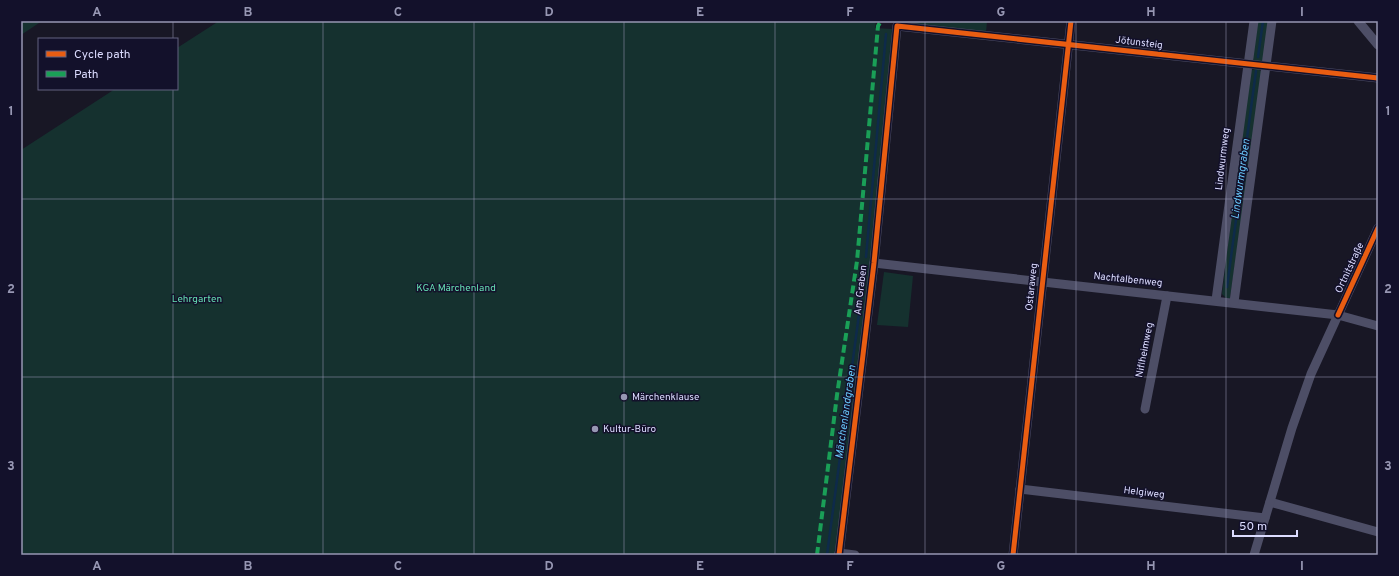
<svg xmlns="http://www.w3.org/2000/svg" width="1399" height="576" viewBox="0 0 1399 576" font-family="Overpass,sans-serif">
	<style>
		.green { fill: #15312f }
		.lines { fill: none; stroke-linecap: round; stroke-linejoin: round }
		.stream { stroke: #0e2a4a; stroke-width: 2.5 }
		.minor { stroke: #4d4e66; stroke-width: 9 }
		.quiet { stroke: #1a9f57; stroke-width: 4; stroke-dasharray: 8 4; stroke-linecap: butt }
		.cycleway-casing { stroke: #13112b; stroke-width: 8 }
		.cycleway { stroke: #e95d12; stroke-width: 5 }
		.grid { fill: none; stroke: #9797b3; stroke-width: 1; stroke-opacity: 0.55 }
		.poi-dot { fill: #9797b3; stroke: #13112b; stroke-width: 1.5 }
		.labels { text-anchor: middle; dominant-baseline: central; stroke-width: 3; stroke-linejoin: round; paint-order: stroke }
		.street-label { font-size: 10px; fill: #dcdcff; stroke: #13112b }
		.park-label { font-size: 10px; fill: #66e1b4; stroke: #13112b }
		.poi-label { font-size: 10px; fill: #dcdcff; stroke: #13112b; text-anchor: start }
		.water-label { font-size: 11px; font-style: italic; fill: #6acbfe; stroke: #13112b }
		.neatline { fill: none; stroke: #9797b3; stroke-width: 1.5 }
		.grid-label { font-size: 13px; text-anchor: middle; font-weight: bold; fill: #9797b3 }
	</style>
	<rect width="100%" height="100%" fill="#181725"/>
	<!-- green -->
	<g class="green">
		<path d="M21,21H42L21,35Z"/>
		<path d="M219,21H876L875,28L892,29L871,260L835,555H21V150L115,89H177V48Z"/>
		<path d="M895,21H987L986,33Z"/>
		<path d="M1256,21H1270L1264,62H1254L1252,55Z"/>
		<path d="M1257,68L1263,73L1230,298L1227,299L1222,294L1248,76L1250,71Z"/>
		<path d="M884,272L913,276L908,327L877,325Z"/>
	</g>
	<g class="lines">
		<!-- stream -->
		<g class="stream">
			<path d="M1258,57L1263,21"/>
			<path d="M866,257L886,34"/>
			<path d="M1227,287L1256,71"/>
			<path d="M827,555L865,269"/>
		</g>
		<!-- minor -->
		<g class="minor">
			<path d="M1358,21L1378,45"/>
			<path d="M874,263L1338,315L1378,326"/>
			<path d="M1216,300L1254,21"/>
			<path d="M1234,302L1272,21"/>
			<path d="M1145,409L1167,296"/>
			<path d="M1020,489L1265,518"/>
			<path d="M1270,502L1378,532"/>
			<path d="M839,553L855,555"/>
			<path d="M839,555L874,263L897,26L1378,78"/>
			<path d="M1013,555L1071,21"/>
			<path d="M1254,555L1292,428L1311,374L1378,228"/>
		</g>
		<!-- quiet -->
		<path class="quiet" d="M817,555L837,395L857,261L878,26L881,21"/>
		<defs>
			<g id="cycleway">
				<path d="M1338,315L1378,228"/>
				<path d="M839,555L874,263L897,26L1378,78"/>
				<path d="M1013,555L1071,21"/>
			</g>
		</defs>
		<!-- cycleway casing -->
		<use href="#cycleway" class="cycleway-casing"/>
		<!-- cycleway -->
		<use href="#cycleway" class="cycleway"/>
	</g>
	<!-- grid -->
	<path class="grid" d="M173,21V39M323,21V555M474,21V555M624,21V555M775,21V555M925,21V555M1076,21V555M1226,21V555M173,89V555M21,199H1378M21,377H1378"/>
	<!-- markers -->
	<g class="poi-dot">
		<circle cx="624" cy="397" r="4"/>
		<circle cx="595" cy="429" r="4"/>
	</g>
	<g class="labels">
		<!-- street labels -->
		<g class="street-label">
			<text transform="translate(1139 43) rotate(7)">Jötunsteig</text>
			<text transform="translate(1223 159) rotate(-83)">Lindwurmweg</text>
			<text transform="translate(1350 268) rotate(-65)">Ortnitstraße</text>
			<text transform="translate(1128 280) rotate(6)">Nachtalbenweg</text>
			<text transform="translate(1032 287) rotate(-84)">Ostaraweg</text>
			<text transform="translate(861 290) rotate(-83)">Am Graben</text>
			<text transform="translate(1145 350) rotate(-79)">Niflheimweg</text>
			<text transform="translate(1144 493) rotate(7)">Helgiweg</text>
		</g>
		<!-- park labels -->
		<g class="park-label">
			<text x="456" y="288">KGA Märchenland</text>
			<text x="197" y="299">Lehrgarten</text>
		</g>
		<!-- poi labels -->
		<g class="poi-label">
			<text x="632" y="397">Märchenklause</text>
			<text x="603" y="429">Kultur-Büro</text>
		</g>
		<!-- water labels -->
		<g class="water-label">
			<text transform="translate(1241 179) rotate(-82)">Lindwurmgraben</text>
			<text transform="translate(846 412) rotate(-82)">Märchenlandgraben</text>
		</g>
	</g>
	<!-- border -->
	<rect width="1399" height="576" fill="none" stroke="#13112b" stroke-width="44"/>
	<!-- legend -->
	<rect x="38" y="38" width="140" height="52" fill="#13112b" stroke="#636280"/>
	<rect x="46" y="51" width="20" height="6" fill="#e95d12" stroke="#636280"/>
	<text x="74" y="58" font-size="12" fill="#dcdcff">Cycle path</text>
	<rect x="46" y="71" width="20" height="6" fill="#1a9f57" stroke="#636280"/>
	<text x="74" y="78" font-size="12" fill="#dcdcff">Path</text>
	<!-- scale -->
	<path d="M1233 530v6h64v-6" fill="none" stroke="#dcdcff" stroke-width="2"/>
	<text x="1239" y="530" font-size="12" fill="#dcdcff" stroke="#13112b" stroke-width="3" paint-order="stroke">50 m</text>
	<rect x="22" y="22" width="1355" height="532" class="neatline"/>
	<g class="grid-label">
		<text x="97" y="16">A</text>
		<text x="248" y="16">B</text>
		<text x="398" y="16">C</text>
		<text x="549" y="16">D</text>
		<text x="700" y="16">E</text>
		<text x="850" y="16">F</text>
		<text x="1001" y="16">G</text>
		<text x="1151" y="16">H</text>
		<text x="1302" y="16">I</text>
		<text x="11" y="115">1</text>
		<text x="1388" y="115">1</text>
		<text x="11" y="293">2</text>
		<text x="1388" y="293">2</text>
		<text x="11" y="470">3</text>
		<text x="1388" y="470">3</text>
		<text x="97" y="570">A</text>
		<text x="248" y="570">B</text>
		<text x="398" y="570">C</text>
		<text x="549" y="570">D</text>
		<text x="700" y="570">E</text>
		<text x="850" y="570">F</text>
		<text x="1001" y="570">G</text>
		<text x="1151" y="570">H</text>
		<text x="1302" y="570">I</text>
	</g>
</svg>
